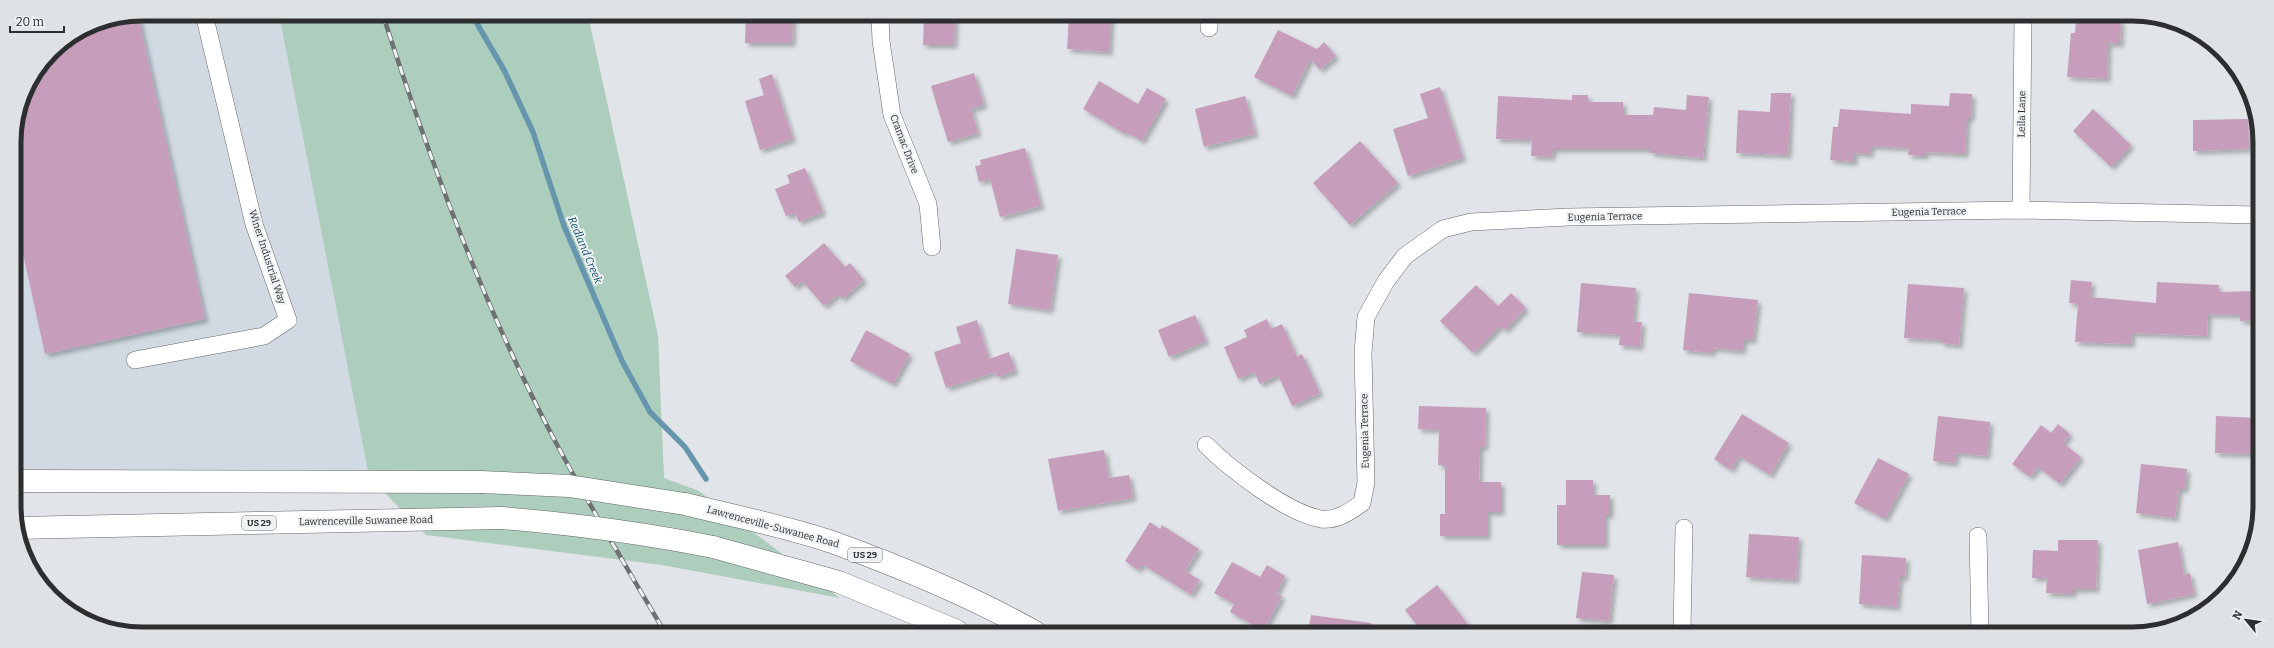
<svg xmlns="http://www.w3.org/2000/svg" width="2274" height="648" viewBox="0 0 2274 648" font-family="Bitter,serif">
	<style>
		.built { fill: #d1dae3 }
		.green { fill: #adcdbd }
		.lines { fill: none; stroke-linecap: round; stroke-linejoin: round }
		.stream { stroke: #6696ad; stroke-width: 5.5 }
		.building { fill: #c69ebb; filter: url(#shadow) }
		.street-casing { stroke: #636669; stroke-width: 18 }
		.primary-casing { stroke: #636669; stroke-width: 23 }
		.street { stroke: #fff; stroke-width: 17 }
		.primary { stroke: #fff; stroke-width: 22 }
		.rail-casing { stroke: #6e7072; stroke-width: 4.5 }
		.rail { stroke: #eef2f5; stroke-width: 3; stroke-dasharray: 9; stroke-linecap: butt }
		.primary-bridge-casing { stroke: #636669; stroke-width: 23; stroke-linecap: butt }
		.primary-bridge { stroke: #fff; stroke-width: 22 }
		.labels { text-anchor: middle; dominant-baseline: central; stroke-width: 4; stroke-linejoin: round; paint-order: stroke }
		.shield { fill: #eef2f5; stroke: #66696a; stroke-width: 1 }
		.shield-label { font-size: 9px; font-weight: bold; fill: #2c2e2f }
		.street-label { font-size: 10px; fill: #2c2e2f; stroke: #eef2f5 }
		.water-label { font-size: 11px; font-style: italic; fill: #0c4f67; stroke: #eef2f5 }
		.rim { fill: none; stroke: #2c2e2f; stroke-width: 5 }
	</style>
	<defs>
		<filter id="shadow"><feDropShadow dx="3.5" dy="3.5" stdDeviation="2" flood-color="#0004"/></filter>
	</defs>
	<rect width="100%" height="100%" fill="#e1e4e8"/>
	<!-- built -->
	<path class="built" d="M142,14H279L369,477L16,487L14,134L24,93L52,51L93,24Z"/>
	<!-- green -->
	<path class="green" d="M279,14L588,15L658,336L664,478L699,491L840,598L662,565L426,535L369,477Z"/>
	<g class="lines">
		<!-- stream -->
		<path class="stream" d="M472,15L504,70L533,132L564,226L622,361L650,412L685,447L706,479"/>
	</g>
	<!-- building -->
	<g class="building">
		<path d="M138,15L205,319L45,354L15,217L14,134L24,93L52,51L93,24Z"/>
		<path d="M746,15H793L792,43H745Z"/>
		<path d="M924,16H955L954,45H923Z"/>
		<path d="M1069,16H1111L1109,52L1067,49Z"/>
		<path d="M2076,18L2121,20L2120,44L2108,43L2107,79L2067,77L2071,33H2075Z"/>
		<path d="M1278,30L1317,49L1324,42L1336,56L1320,70L1310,59L1292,96L1254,77Z"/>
		<path d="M974,73L984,105L971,109L978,133L948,142L931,86Z"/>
		<path d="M772,74L793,139L760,150L745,101L764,95L759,79Z"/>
		<path d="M1099,81L1138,104L1147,88L1166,99L1142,141L1126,132L1125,134L1083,109Z"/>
		<path d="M1440,87L1463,158L1408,176L1393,129L1428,118L1420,94Z"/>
		<path d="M1771,93H1791L1788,155L1736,153L1738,110L1770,112Z"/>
		<path d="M1950,93L1972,94L1971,118H1967L1965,154L1925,152V156L1908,155L1909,148L1871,146L1870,154L1854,153V162L1830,160L1833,127H1838L1840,109L1911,114V104L1949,106Z"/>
		<path d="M1572,95H1588V102H1623V115H1653L1654,107L1686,110L1687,95L1709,97L1703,158L1650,153V149H1553L1552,157L1531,156L1532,140L1496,139L1498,96L1572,100Z"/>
		<path d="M1245,96L1255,134L1204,147L1195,109Z"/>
		<path d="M2093,109L2131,145L2111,167L2073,131Z"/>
		<path d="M2248,119L2249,149L2193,151V120Z"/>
		<path d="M1360,141L1398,183L1350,225L1313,183Z"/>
		<path d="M1025,148L1041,206L1000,217L990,179L979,182L975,166L981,165L980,160Z"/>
		<path d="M805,168L823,212L799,222L795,213L786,216L775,189L790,183L787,175Z"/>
		<path d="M824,243L845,267L850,263L864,280L842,299L838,294L824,306L802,281L795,287L785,276Z"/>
		<path d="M1016,249L1058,255L1050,310L1008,304Z"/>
		<path d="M2071,280L2092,282L2090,297L2156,303L2157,282L2219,285V292L2257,291V320L2240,321V315L2208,314L2207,336L2132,333L2131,344L2075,342L2078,304L2069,303Z"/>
		<path d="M1581,283L1636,288L1633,322H1642L1640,347L1619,345L1620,335L1577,332Z"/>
		<path d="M1908,284L1964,288L1959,345L1941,343V340L1904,338Z"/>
		<path d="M1476,285L1498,306L1511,293L1526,308L1505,330L1500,326L1473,353L1440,321Z"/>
		<path d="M1689,293L1758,300L1753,340H1744L1742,351L1713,348L1712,353L1683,350Z"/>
		<path d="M1195,315L1206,341L1169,357L1158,330Z"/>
		<path d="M1267,319L1271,329L1282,324L1297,357L1302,354L1320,393L1292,406L1278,375L1260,384L1254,372L1238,379L1224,347L1247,337L1244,330Z"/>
		<path d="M977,320L989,359L1009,352L1015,371L997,377L995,372L946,388L934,352L961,343L956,327Z"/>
		<path d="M866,330L910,354L893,384L850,361Z"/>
		<path d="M1419,406L1486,408L1485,447H1480L1479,482H1501V512H1487V536H1440V514H1445V466L1438,465L1439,430L1418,429Z"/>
		<path d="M1742,414L1789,443L1770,475L1739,456L1731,470L1714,459Z"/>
		<path d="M1938,416L1990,422L1987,456L1956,453L1955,463L1933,461Z"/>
		<path d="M2216,416L2256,418V454L2215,453Z"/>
		<path d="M2058,424L2070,434L2063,443L2081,457L2060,484L2038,467L2030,477L2012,464L2041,425L2051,433Z"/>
		<path d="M1104,450L1109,478L1129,475L1133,498L1058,511L1048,459Z"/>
		<path d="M1878,458L1909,474L1885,519L1854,503Z"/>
		<path d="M2141,464L2187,469L2185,489H2179L2175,518L2136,513Z"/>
		<path d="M1566,480H1593V495H1610V515H1605V545H1557V505H1566Z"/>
		<path d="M1150,522L1160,529L1162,525L1199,549L1185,571L1200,580L1191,595L1142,564L1138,570L1125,561Z"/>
		<path d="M1749,534L1799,537L1796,580L1746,577Z"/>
		<path d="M2058,540H2098L2096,589H2073V594L2046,593L2047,578H2032L2033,550L2058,551Z"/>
		<path d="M2178,542L2184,575L2190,573L2194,594L2147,604L2138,550Z"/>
		<path d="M1862,555L1906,558L1905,577H1900L1897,607L1859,604Z"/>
		<path d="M1232,562L1260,577L1267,565L1285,576L1276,593L1282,596L1263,631L1230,612L1234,604L1214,593Z"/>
		<path d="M1582,572L1614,575L1609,621L1576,618Z"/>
		<path d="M1437,585L1474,632H1422L1405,610Z"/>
		<path d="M1311,615L1371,623V632H1308Z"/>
	</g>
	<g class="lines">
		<defs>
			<g id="street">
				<path d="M880,16L881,41L892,115L928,204L932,247"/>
				<path d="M1209,28V16"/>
				<path d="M2021,210L2023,18"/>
				<path d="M135,360L264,336L288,320L254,224L204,14"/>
				<path d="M1206,445C1230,469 1287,513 1321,519C1337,521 1349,512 1362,503L1366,482L1363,353L1366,317L1386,281L1405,256L1443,229L1471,222L1568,217L2021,210L2257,215"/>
				<path d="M1684,528L1682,632L1690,633"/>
				<path d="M1978,536L1980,633"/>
			</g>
			<g id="primary">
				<path d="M16,481L480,482"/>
				<path d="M685,504C734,516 785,526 832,542C901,567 971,596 1035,632"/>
				<path d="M16,528L502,518"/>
				<path d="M713,547L839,582L957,631"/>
			</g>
		</defs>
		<!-- street casing -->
		<use href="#street" class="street-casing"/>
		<!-- primary casing -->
		<use href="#primary" class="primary-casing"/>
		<!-- street -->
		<use href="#street" class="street"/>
		<!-- primary -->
		<use href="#primary" class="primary"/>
		<defs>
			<path id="rail" d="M383,15C430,161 483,305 555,441C589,505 627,568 664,631"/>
		</defs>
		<!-- rail casing -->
		<use href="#rail" class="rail-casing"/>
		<!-- rail -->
		<use href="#rail" class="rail"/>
		<defs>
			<g id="primary-bridge">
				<path d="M480,482L569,486L685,504"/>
				<path d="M502,518C573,524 643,533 713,547"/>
			</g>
		</defs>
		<!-- primary-bridge casing -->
		<use href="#primary-bridge" class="primary-bridge-casing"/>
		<!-- primary-bridge -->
		<use href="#primary-bridge" class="primary-bridge"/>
	</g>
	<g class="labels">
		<!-- shield labels -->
		<g class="shield">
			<rect x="242" y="516" width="34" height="14" rx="3"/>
			<rect x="848" y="548" width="34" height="14" rx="3"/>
		</g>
		<g class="shield-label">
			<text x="259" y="523">US 29</text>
			<text x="865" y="555">US 29</text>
		</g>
		<!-- street labels -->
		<g class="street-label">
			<text transform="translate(2022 114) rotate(-89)">Leila Lane</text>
			<text transform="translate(904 144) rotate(69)">Cramac Drive</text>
			<text transform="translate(1929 212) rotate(-1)">Eugenia Terrace</text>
			<text transform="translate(1605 217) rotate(-1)">Eugenia Terrace</text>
			<text transform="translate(267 257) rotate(72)">Winer Industrial Way</text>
			<text transform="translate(1365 431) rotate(-91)">Eugenia Terrace</text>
			<text transform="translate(366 521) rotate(-1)">Lawrenceville Suwanee Road</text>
			<text transform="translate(773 527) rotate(15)">Lawrenceville-Suwanee Road</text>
		</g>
		<!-- water labels -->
		<g class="water-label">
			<text transform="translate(585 250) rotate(67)">Redland Creek</text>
		</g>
	</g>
	<!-- crop -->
	<path d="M0 0H2274V648H0ZM142 21H2132A121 121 0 0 1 2253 142V506A121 121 0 0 1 2132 627H142A121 121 0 0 1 21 506V142A121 121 0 0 1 142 21Z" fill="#dee2e5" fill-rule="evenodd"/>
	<path class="rim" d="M142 21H2132A121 121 0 0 1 2253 142V506A121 121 0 0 1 2132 627H142A121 121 0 0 1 21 506V142A121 121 0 0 1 142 21Z"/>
	<!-- north arrow -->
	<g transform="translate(2246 620) rotate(299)" stroke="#eef2f5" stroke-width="3" paint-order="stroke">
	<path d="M0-3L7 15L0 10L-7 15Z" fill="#2c2e2f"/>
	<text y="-6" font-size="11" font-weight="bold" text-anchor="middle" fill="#2c2e2f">N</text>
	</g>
	<!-- scale -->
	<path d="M10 26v6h54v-6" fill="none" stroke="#2c2e2f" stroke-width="2"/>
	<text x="16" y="26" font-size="12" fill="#2c2e2f" stroke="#eef2f5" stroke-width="3" paint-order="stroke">20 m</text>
</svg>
